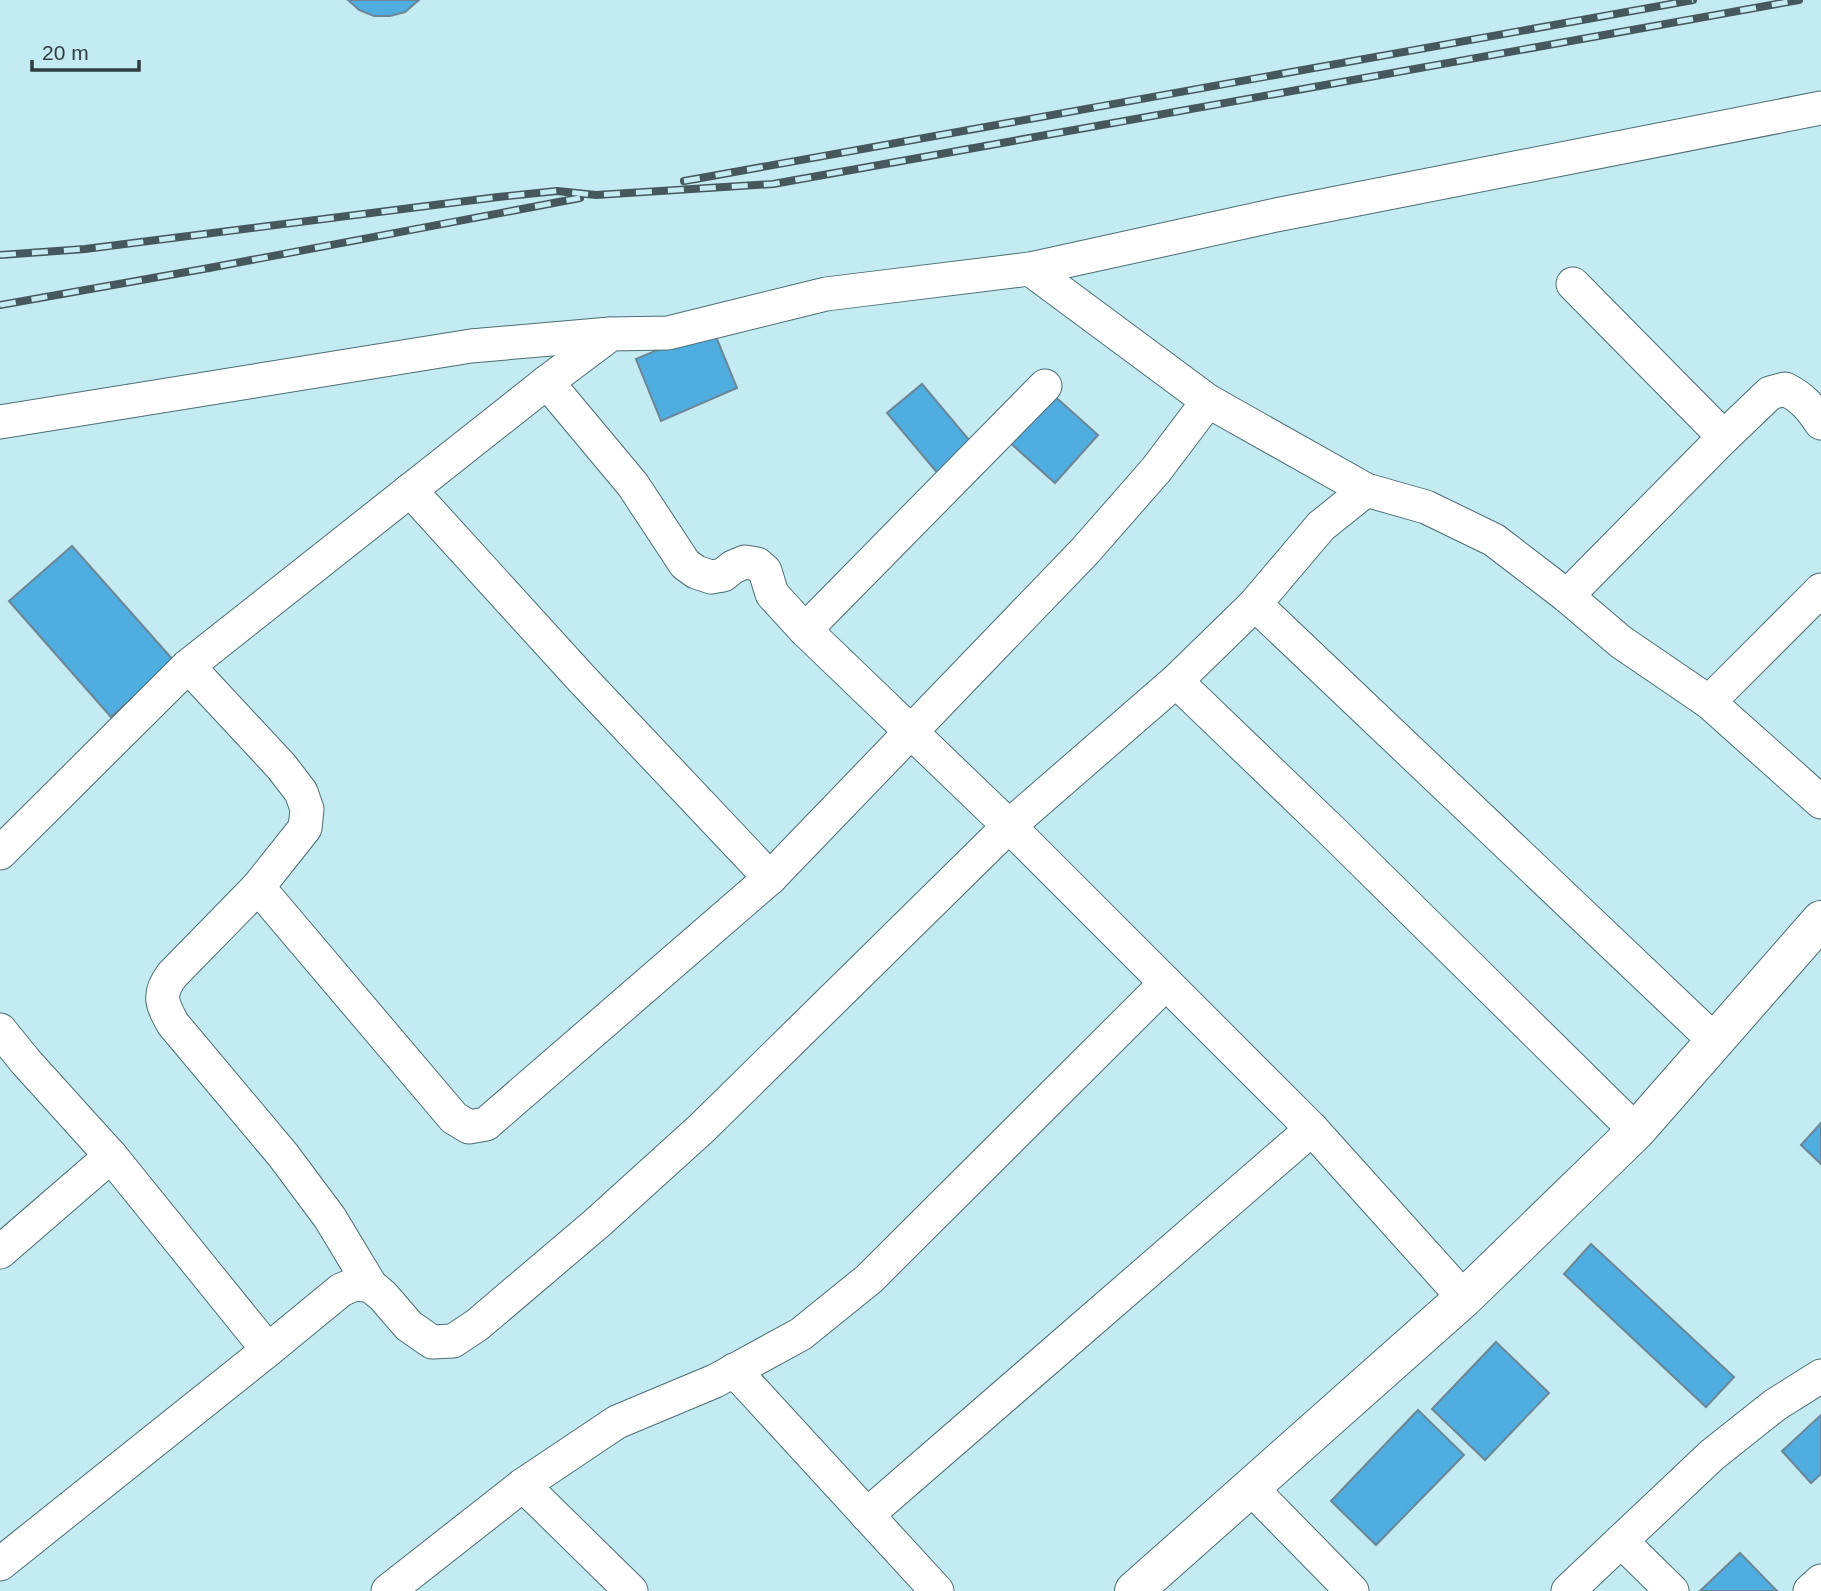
<svg xmlns="http://www.w3.org/2000/svg" width="1821" height="1591" viewBox="0 0 1821 1591" font-family="Arial,sans-serif">
	<style>
		.building { fill: #50addf; stroke: #6a8697; stroke-width: 2 }
		.lines { fill: none; stroke-linecap: round; stroke-linejoin: round }
		.street-casing { stroke: #4b6d74; stroke-width: 35 }
		.secondary-casing { stroke: #4b6d74; stroke-width: 40 }
		.street { stroke: #fff; stroke-width: 33 }
		.secondary { stroke: #fff; stroke-width: 38 }
		.rail-casing { stroke: #46585d; stroke-width: 8 }
		.rail { stroke: #c4eaf2; stroke-width: 5; stroke-dasharray: 16; stroke-linecap: butt }
	</style>
	<rect width="100%" height="100%" fill="#c4eaf2"/>
	<!-- building -->
	<g class="building">
		<path d="M348,0H419L405,12L390,16H374L359,10Z"/>
		<path d="M712,327L737,388L661,421L636,359Z"/>
		<path d="M922,384L975,447L940,476L887,413Z"/>
		<path d="M1050,392L1098,435L1055,483L1007,440Z"/>
		<path d="M72,546L174,661L111,717L9,601Z"/>
		<path d="M1821,1123V1164L1801,1145Z"/>
		<path d="M1591,1244L1734,1377L1706,1407L1564,1274Z"/>
		<path d="M1496,1342L1549,1393L1485,1460L1432,1409Z"/>
		<path d="M1418,1410L1464,1455L1376,1545L1331,1501Z"/>
		<path d="M1821,1415V1474L1811,1483L1782,1451Z"/>
		<path d="M1740,1553L1777,1591H1700Z"/>
	</g>
	<g class="lines">
		<defs>
			<g id="street">
				<path d="M1030,269L1208,401L1366,490L1426,507L1494,540L1567,596L1621,642L1709,702L1821,802"/>
				<path d="M1573,284L1724,437"/>
				<path d="M547,382L633,485L685,564L696,572L711,577L723,575L733,567L745,562L757,564L765,571L772,594L805,630L1009,826L1312,1129L1464,1298"/>
				<path d="M0,422L471,346L610,334"/>
				<path d="M410,490L582,679L770,878"/>
				<path d="M1567,596L1724,437L1770,393L1785,389C1802,397 1811,408 1821,423"/>
				<path d="M1255,604L1716,1042"/>
				<path d="M805,630L1045,386"/>
				<path d="M188,666L281,766L301,792L307,809L305,828L258,887L172,975C157,995 162,1004 173,1024L283,1155L330,1218L371,1286"/>
				<path d="M1176,681L1335,834L1636,1131"/>
				<path d="M1709,702L1821,590"/>
				<path d="M0,853L188,666L547,382L611,334L668,333L826,294L1030,269L1276,215L1821,108"/>
				<path d="M258,887L454,1118L469,1127L486,1124L770,878L1085,551L1156,470L1208,401"/>
				<path d="M0,1030L26,1062L111,1156L268,1350L341,1290L355,1284L371,1286L383,1296L409,1326L432,1342L453,1341L477,1325L596,1224L702,1128L1009,826L1176,681L1255,604L1321,526L1366,490"/>
				<path d="M0,1252L111,1156"/>
				<path d="M734,1370L937,1591"/>
				<path d="M523,1485L631,1591"/>
				<path d="M1250,1487L1352,1591"/>
				<path d="M867,1515L1312,1129"/>
				<path d="M1621,1541L1672,1591"/>
				<path d="M0,1564L268,1350"/>
				<path d="M388,1591L523,1485L617,1422L715,1381L801,1334L869,1279L1166,983"/>
				<path d="M1568,1591L1712,1455L1775,1405L1821,1376"/>
				<path d="M1810,1591L1821,1581"/>
			</g>
			<path id="secondary" d="M1134,1591L1464,1298L1636,1131L1821,920"/>
		</defs>
		<!-- street casing -->
		<use href="#street" class="street-casing"/>
		<!-- secondary casing -->
		<use href="#secondary" class="secondary-casing"/>
		<!-- street -->
		<use href="#street" class="street"/>
		<!-- secondary -->
		<use href="#secondary" class="secondary"/>
		<defs>
			<g id="rail">
				<path d="M684,181L1693,0"/>
				<path d="M0,255L85,249L498,197L557,191L596,195L773,184L1799,0"/>
				<path d="M0,305L209,268L580,198"/>
			</g>
		</defs>
		<!-- rail casing -->
		<use href="#rail" class="rail-casing"/>
		<!-- rail -->
		<use href="#rail" class="rail"/>
	</g>
	<!-- scale -->
	<path d="M32 60v10h107v-10" fill="none" stroke="#2e3d41" stroke-width="3.5"/>
	<text x="42" y="60" font-size="21" fill="#2e3d41" stroke="#c4eaf2" stroke-width="5" paint-order="stroke">20 m</text>
</svg>
